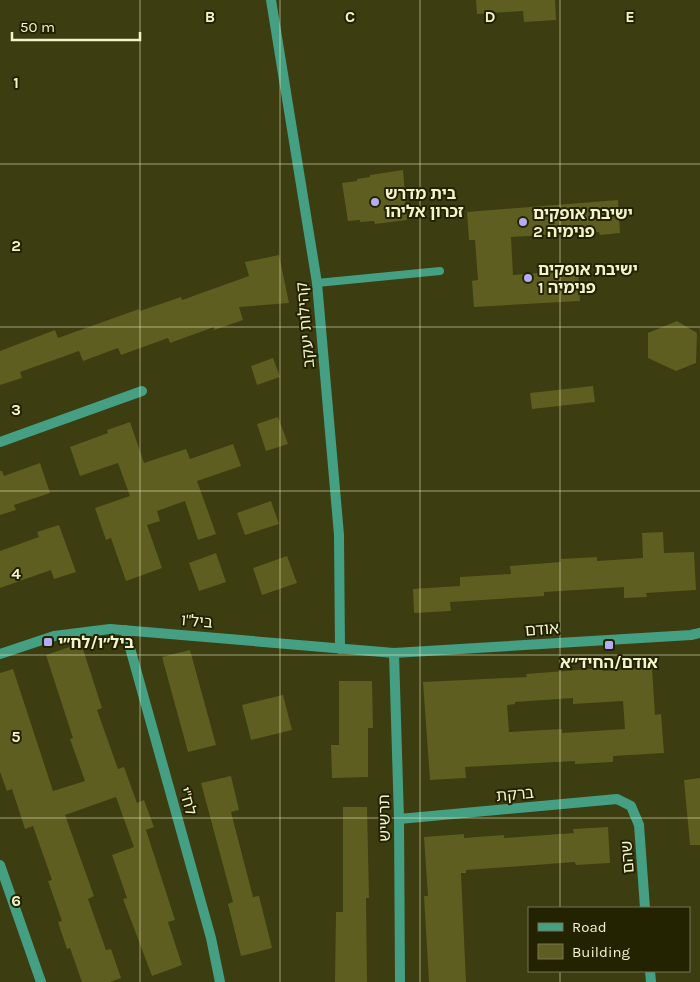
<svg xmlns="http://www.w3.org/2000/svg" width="700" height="982" viewBox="0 0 700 982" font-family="Karla,'Noto Sans Hebrew',sans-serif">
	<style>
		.building { fill: #5d5e1f; fill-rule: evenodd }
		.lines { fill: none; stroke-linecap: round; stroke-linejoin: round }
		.service { stroke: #459f83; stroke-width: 8 }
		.minor { stroke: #459f83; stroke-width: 10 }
		.grid { fill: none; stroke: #f2f4cc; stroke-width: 1; stroke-opacity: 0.55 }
		.poi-dot { fill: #b6abf8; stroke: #232301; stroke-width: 2 }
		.labels { text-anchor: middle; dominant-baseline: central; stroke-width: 4; stroke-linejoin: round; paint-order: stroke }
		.poi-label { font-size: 16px; font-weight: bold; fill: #f2f4cc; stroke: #232301; text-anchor: start }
		.street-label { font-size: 16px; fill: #f2f4cc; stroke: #232301 }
		.grid-label { font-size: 16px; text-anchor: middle; font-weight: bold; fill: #f2f4cc; stroke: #232301; stroke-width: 4; stroke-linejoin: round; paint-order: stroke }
	</style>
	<rect width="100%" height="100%" fill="#3c3d11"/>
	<!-- building -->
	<g class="building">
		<path d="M476,0H555L556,20L524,22L523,11L477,14Z"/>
		<path d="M403,170L407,220L375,224L374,221L360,222V220L348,221L342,183L357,181V179L370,177V175Z"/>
		<path d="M618,200L620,233L600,235L599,232L511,237L513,275L578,270L580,301L474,307L472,281L478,280L475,240H469L467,212Z"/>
		<path d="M279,255L289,303L239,307L243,320L214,330V327L170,343L168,338L121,355L118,348L83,361L79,351L20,372L22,378L0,385V351L55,330L58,338L139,309L140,311L181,297L182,300L249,276L245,262Z"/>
		<path d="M677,321L697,333L696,363L676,371L648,358V333Z"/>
		<path d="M273,358L280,377L257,385L251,366Z"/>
		<path d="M593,386L595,402L532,409L530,393Z"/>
		<path d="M278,417L288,444L266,451L257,424Z"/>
		<path d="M130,422L144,463L186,449L190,459L233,444L241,466L197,481L216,534L198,540L185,501L157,511L160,521L147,525L162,568L126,581L111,538L106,540L95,508L130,496L118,463L80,476L70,447L108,433L107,430Z"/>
		<path d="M40,463L50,493L14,505L16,510L0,515V471H2L4,476Z"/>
		<path d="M271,501L279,524L245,535L237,513Z"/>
		<path d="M59,525L76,572L54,579L51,570L0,588V551L39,537L37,532Z"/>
		<path d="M663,532L664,553L694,552L696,590L646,593L647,597L624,598V587L544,592V596L450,602L451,611L414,613L413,589L460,586V577L511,574L510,566L561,562V559L597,557V561L643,558L642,533Z"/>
		<path d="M216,553L226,582L199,591L189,563Z"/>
		<path d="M287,556L297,583L262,595L253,568Z"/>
		<path d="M81,643L102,708L97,710L118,769L124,767L137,803L144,800L154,827L146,830L175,920L168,922L182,965L152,976L123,899L127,898L112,855L134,847L116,797L65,815L94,896L88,899L106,950L111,949L121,978L110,982H82L70,948L67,949L58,922L62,921L48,881L52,880L33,826L25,829L12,789L7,791L0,772V673L13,669L53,791L85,781L70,739L73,738L46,655Z"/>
		<path d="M190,650L216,745L188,752L162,657Z"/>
		<path d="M603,668V671L652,668L655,715L661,714L664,753L613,756V762L575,764V761L465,767L466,778L430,780L423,682L527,677L526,674ZM573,698V704L623,701L625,729L562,733V729L509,732L507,705L515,704V702Z"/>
		<path d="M339,681H372L373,728H368V777L332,778L331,745H339Z"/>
		<path d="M283,695L292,730L251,740L242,705Z"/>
		<path d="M231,776L239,810L231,812L253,897L259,896L272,948L241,956L228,904L233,902L201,783Z"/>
		<path d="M700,778V845H690L684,780Z"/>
		<path d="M343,807H367L369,898H366L367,982H335L336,912H343Z"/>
		<path d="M608,827L610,863L576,865L575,862L466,870V873H461L466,982H429L424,896H428L424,837L464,834V838L504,835V838L574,833L573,829Z"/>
	</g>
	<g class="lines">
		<!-- service -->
		<path class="service" d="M317,283L440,271"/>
		<!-- minor -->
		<g class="minor">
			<path d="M271,0L317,283L339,535L340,649"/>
			<path d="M0,442L142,391"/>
			<path d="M125,630L211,938L220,982"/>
			<path d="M394,653L399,819L400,982"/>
			<path d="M0,654L54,636L110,629L394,653L691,635L700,633"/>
			<path d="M399,819L617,799L631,806L639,825L645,908"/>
			<path d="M0,865L41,982"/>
			<path d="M650,971L651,982"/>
		</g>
	</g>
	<!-- grid -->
	<path class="grid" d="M140,0V982M280,0V982M420,0V982M560,0V908M0,164H700M0,327H700M0,491H700M0,655H700M0,818H700M560,971V982"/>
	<!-- markers -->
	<g class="poi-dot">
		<circle cx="375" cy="202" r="5"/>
		<circle cx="523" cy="222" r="5"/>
		<circle cx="528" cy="278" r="5"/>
		<rect x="43" y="637" width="10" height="10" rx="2.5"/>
		<rect x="604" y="640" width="10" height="10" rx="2.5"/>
	</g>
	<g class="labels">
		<!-- poi labels -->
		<g class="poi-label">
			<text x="385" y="193">בית מדרש<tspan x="385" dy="18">זכרון אליהו</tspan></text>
			<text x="533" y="213">ישיבת אופקים<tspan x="533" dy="18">פנימיה 2</tspan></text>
			<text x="538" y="269">ישיבת אופקים<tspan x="538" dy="18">פנימיה 1</tspan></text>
			<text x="58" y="642">ביל״ו/לח״י</text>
			<text x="609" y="662" text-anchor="middle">אודם/החיד״א</text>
		</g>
		<!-- street labels -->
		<g class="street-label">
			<text transform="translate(305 325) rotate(-95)">קהילות יעקב</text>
			<text transform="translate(197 621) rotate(5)">ביל"ו</text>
			<text transform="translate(542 629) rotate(-4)">אודם</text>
			<text transform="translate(515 794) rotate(-5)">ברקת</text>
			<text transform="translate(188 801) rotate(74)">לח"י</text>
			<text transform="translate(384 818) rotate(-91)">תרשיש</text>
			<text transform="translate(627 857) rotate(-94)">שהם</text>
		</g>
	</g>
	<g class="grid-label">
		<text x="210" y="22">B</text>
		<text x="350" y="22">C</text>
		<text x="490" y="22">D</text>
		<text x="630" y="22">E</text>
		<text x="16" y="88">1</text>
		<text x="16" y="251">2</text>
		<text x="16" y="415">3</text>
		<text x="16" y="579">4</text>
		<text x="16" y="742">5</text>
		<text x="16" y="906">6</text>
	</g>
	<!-- legend -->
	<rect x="528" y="907" width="162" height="65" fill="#232301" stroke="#767752"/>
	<rect x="538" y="923" width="25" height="8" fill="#459f83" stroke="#767752"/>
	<text x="572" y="932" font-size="15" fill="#f2f4cc">Road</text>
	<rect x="538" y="944" width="25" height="15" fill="#5d5e1f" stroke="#767752"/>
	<text x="572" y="957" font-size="15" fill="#f2f4cc">Building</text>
	<!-- scale -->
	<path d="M12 32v8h128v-8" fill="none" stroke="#f2f4cc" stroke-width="2.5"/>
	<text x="20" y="32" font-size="15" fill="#f2f4cc" stroke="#232301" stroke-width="4" paint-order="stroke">50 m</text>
</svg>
